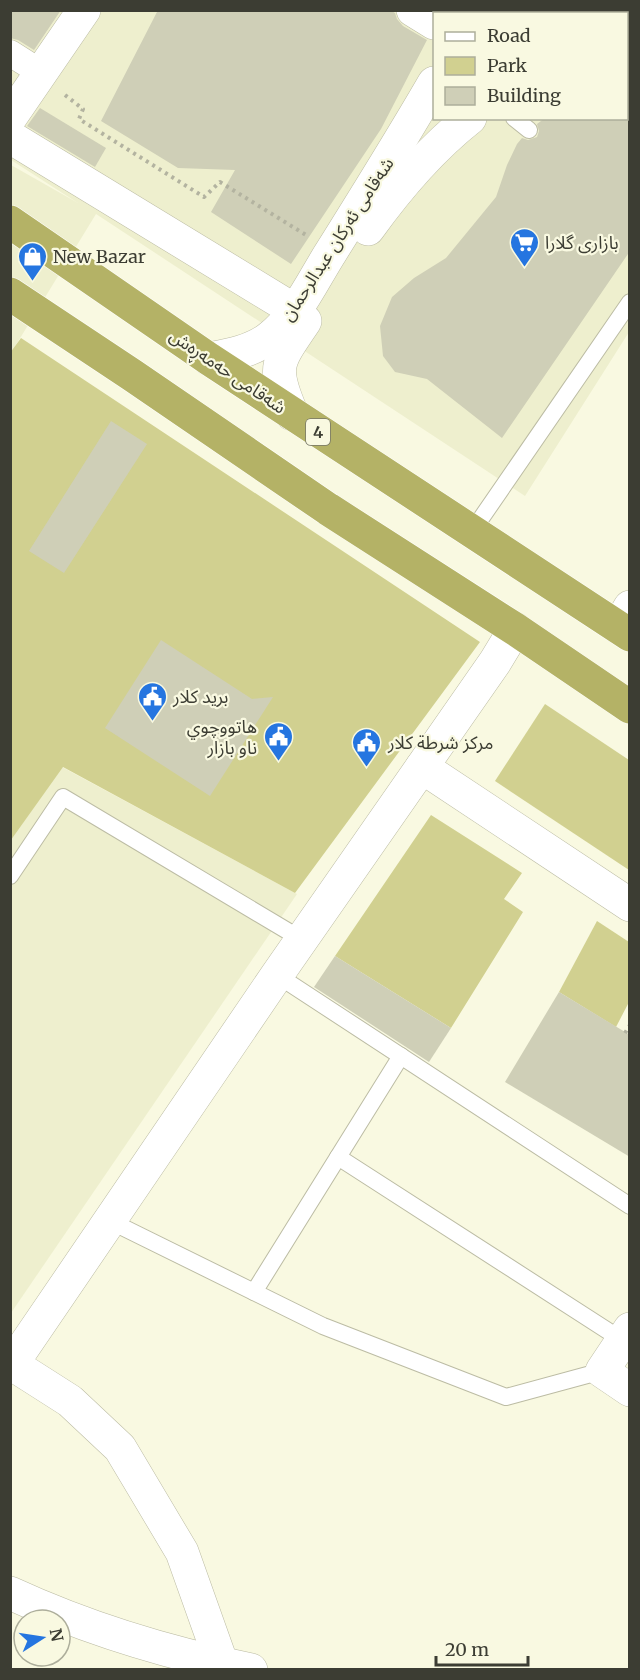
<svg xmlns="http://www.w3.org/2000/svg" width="640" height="1680" viewBox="0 0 640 1680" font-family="Merriweather,'Noto Sans Arabic',serif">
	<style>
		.built { fill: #eeefce; fill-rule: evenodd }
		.green { fill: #d1d090 }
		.building { fill: #cfcfb7 }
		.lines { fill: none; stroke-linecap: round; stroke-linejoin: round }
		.service-casing { stroke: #bcbca4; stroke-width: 18 }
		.pedestrian-casing { stroke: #bcbca4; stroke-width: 27 }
		.minor-casing { stroke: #bcbca4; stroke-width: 34 }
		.tertiary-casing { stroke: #bcbca4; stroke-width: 34 }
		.trunk-casing { stroke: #fff; stroke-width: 34 }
		.path { stroke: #b3b3a0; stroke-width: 4; stroke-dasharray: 3 4.5; stroke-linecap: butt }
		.service { stroke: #fff; stroke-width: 16 }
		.pedestrian { stroke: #fff; stroke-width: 26 }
		.minor { stroke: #fff; stroke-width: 33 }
		.tertiary { stroke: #fff; stroke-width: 33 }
		.trunk { stroke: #b4b266; stroke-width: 33 }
		.labels { text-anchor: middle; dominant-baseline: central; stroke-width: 4.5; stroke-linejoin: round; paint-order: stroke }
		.shield { fill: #f9f9e1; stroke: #757567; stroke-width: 1.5 }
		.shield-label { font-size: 16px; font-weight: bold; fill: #3c3d33 }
		.street-label { font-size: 18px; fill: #3c3d33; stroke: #f9f9e1 }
		.poi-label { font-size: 18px; fill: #3c3d33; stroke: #f9f9e1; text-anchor: start }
	</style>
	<rect width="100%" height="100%" fill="#f9f9e1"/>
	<!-- built -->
	<g class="built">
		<path d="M11,11H629V332L525,496L96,214L11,353V165L78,203L11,160ZM434,14H626V118H434Z"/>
		<path d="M62,767L297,894L11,1313V840Z"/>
	</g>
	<!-- green -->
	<g class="green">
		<path d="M521,10L629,11V36L627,41L626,14H519Z"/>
		<path d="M21,338L480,642L295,893L63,767L11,840L10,353Z"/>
		<path d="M545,704L629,760V870L495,781Z"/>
		<path d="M431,815L522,873L504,899L523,912L451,1028L335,956Z"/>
		<path d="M597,921L629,942V1002L616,1027L559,992Z"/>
	</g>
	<!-- building -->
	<g class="building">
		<path d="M10,10H61L34,50L18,40L10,38Z"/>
		<path d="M158,10H390L395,13L397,19L403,26L427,40L381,129L291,264L211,212L235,170L178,168L101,121Z"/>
		<path d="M40,108L106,148L95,167L27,126Z"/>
		<path d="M545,118H630V251L502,438L427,379L395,372L383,356L380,326L392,297L414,278L446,258L496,197L507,165L517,144L522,138L528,140L537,137L539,131L537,124Z"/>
		<path d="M111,421L147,444L64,573L29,551Z"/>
		<path d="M161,640L252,699L273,697L210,796L105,728Z"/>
		<path d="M335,956L451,1028L429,1062L314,987Z"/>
		<path d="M559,992L630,1035V1157L505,1082Z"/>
	</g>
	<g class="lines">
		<defs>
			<g id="service">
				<path d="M514,118L529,130"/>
				<path d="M471,533L630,302"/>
				<path d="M10,876L63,797L301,939"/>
				<path d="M277,975L630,1206"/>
				<path d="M338,1157L622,1340"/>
				<path d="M110,1221L323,1326L506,1397L602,1371"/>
				<path d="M254,1292L401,1056"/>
			</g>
			<path id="pedestrian" d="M10,53L43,74"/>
			<g id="minor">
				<path d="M413,10L434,23"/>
				<path d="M10,118L84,10"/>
				<path d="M10,137L294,310"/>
				<path d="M618,627L630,607"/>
				<path d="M422,767L630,905"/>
				<path d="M630,1329L602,1371L630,1390"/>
				<path d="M12,1364L70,1401L120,1448L182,1552L224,1670"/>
				<path d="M10,1593C88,1629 168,1653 251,1670"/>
			</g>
			<g id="tertiary">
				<path d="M473,14L475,10"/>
				<path d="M626,54H630"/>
				<path d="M368,229C396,190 432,148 470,118"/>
				<path d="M209,359C230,355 252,351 269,338C297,317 313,280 331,252C366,196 401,140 434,83"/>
				<path d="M292,414C271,365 277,363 305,321"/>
				<path d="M10,1367L277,975L495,662L515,629"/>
			</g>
			<g id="trunk">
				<path d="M10,222L209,359L630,635"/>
				<path d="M10,294L132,375L328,509L515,629L630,707"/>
			</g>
		</defs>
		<!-- service casing -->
		<use href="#service" class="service-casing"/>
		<!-- pedestrian casing -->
		<use href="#pedestrian" class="pedestrian-casing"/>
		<!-- minor casing -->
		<use href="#minor" class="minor-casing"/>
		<!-- tertiary casing -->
		<use href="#tertiary" class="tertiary-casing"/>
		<!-- trunk casing -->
		<use href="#trunk" class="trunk-casing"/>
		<!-- path -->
		<g class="path">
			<path d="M521,14L526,10"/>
			<path d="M65,95L83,109L79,119L204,197L220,182L306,235"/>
			<path d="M625,1033L630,1025"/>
		</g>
		<!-- service -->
		<use href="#service" class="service"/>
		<!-- pedestrian -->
		<use href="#pedestrian" class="pedestrian"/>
		<!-- minor -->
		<use href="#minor" class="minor"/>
		<!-- tertiary -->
		<use href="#tertiary" class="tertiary"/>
		<!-- trunk -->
		<use href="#trunk" class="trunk"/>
	</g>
	<!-- icons -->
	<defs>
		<symbol id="supermarket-pin" viewBox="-11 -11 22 30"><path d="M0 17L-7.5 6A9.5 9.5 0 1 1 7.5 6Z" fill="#2575e0" stroke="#f9f9e1"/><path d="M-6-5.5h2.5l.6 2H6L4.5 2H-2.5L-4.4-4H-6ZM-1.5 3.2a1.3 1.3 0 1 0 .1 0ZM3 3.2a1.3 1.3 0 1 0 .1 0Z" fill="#fff"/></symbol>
		<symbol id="shop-pin" viewBox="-11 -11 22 30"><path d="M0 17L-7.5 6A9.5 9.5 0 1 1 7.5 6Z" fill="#2575e0" stroke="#f9f9e1"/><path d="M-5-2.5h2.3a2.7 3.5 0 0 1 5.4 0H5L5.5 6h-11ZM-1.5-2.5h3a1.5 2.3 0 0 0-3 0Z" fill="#fff"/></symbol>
		<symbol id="civic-pin" viewBox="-11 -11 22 30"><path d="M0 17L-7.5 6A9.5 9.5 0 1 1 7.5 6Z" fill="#2575e0" stroke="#f9f9e1"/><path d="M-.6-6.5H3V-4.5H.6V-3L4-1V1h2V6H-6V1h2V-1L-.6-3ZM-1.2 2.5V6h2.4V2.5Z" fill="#fff"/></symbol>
	</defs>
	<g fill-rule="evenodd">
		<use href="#supermarket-pin" x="508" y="226" width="33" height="45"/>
		<use href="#shop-pin" x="16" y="240" width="33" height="45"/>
		<use href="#civic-pin" x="136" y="680" width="33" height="45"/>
		<use href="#civic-pin" x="262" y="720" width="33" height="45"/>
		<use href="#civic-pin" x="350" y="726" width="33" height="45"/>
	</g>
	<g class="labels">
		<!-- shield labels -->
		<rect class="shield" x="306" y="419" width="24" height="26" rx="4.5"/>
		<g class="shield-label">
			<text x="318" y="432">4</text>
		</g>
		<!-- street labels -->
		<g class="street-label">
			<text transform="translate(337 239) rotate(-57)">شەقامی ئەرکان عبدالرحمان</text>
			<text transform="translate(228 371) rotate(34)">شەقامی حەمەڕەش</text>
		</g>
		<!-- poi labels -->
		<g class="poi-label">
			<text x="545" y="242">بازاری گلارا</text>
			<text x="53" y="256">New Bazar</text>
			<text x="173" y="696">بريد كلار</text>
			<text x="257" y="726" text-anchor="end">هاتووچوي<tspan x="257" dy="21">ناو بازار</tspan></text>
			<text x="388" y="742">مركز شرطة كلار</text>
		</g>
	</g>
	<!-- border -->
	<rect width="640" height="1680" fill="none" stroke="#3c3d33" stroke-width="24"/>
	<!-- legend -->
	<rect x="433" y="12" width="195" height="108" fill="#f9f9e1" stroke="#adae9b" stroke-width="1.5"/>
	<rect x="445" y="32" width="30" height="9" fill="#ffffff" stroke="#adae9b" stroke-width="1.5"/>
	<text x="487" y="42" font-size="18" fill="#3c3d33">Road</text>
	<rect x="445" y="57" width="30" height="18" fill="#d1d090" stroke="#adae9b" stroke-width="1.5"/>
	<text x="487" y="72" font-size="18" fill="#3c3d33">Park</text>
	<rect x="445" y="87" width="30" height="18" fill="#cfcfb7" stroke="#adae9b" stroke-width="1.5"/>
	<text x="487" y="102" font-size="18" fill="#3c3d33">Building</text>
	<!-- north arrow -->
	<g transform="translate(42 1638) rotate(78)"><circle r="28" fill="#f9f9e1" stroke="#adae9b" stroke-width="1.5"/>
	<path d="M0-4.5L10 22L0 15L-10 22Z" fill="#2575e0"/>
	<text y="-9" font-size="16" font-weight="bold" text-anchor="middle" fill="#3c3d33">N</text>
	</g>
	<!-- scale -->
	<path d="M436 1656v9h92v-9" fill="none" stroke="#3c3d33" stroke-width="3"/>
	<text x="445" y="1656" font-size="18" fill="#3c3d33" stroke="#f9f9e1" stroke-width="4.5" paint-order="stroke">20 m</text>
</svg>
